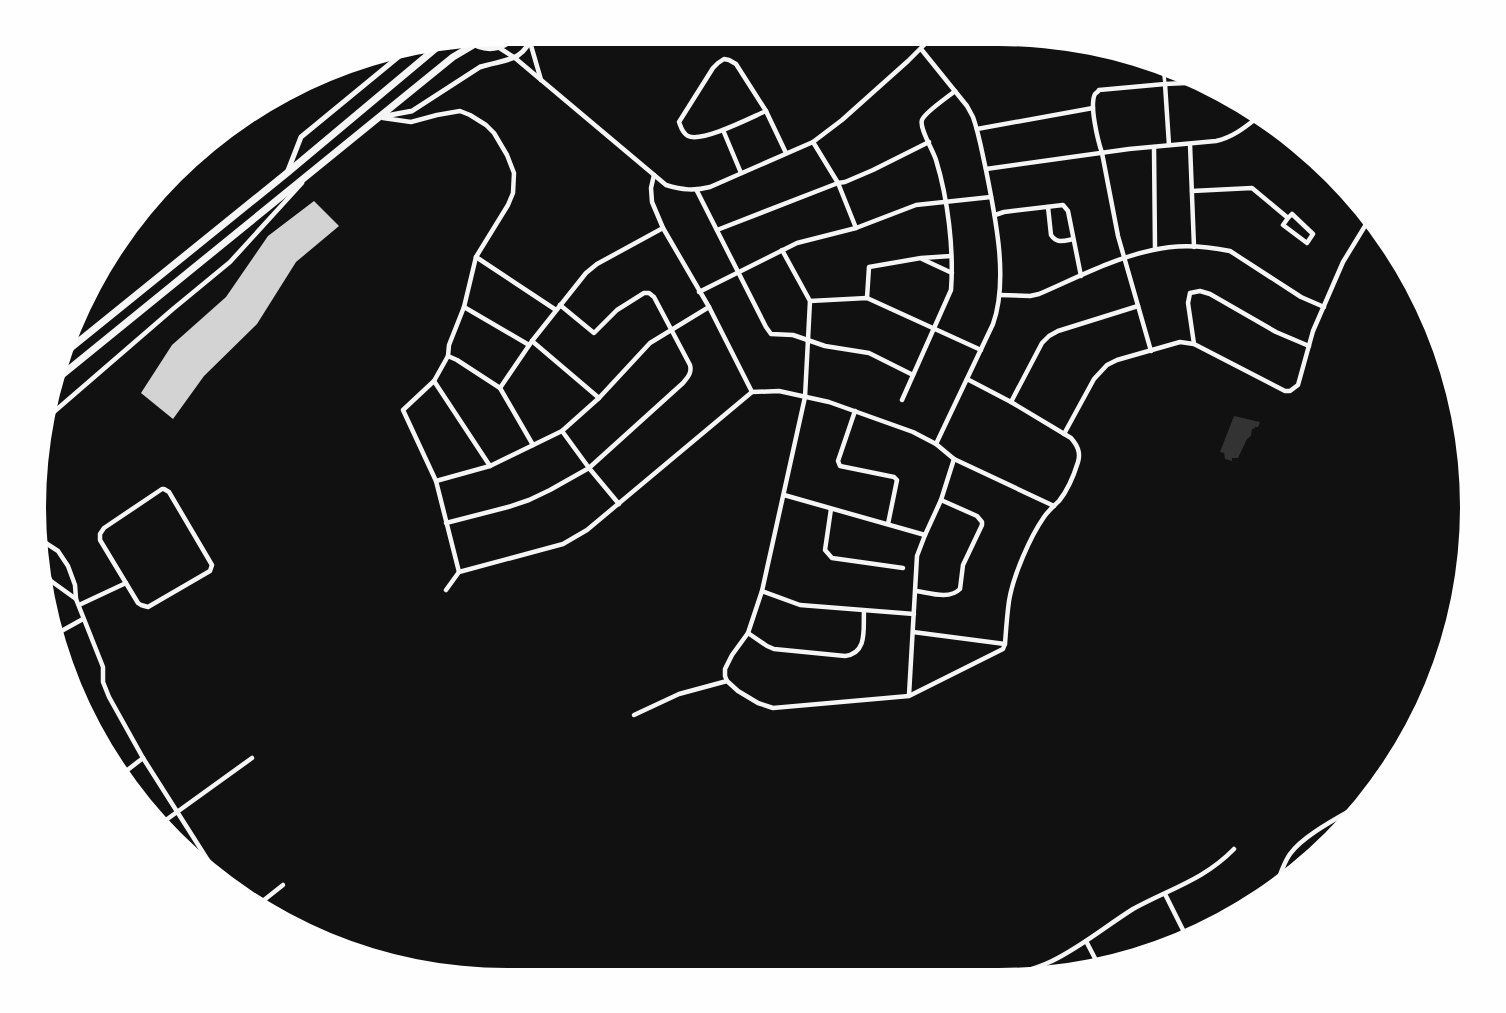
<svg xmlns="http://www.w3.org/2000/svg" width="1506" height="1013" viewBox="0 0 1506 1013" font-family="Montserrat,sans-serif">
	<style>
		.water { fill: #333 }
		.building { fill: #d3d3d3 }
		.lines { fill: none; stroke-linecap: round; stroke-linejoin: round }
		.pedestrian { stroke: #f5f5f5; stroke-width: 3.5 }
		.minor { stroke: #f5f5f5; stroke-width: 4.5 }
		.tertiary { stroke: #f5f5f5; stroke-width: 5 }
		.primary { stroke: #f5f5f5; stroke-width: 7 }
	</style>
	<rect width="100%" height="100%" fill="#111"/>
	<!-- water -->
	<path class="water" d="M1234,416L1260,422L1258,427H1255L1254,429H1252L1251,436L1247,439L1238,458H1232V461L1225,459L1224,453L1220,452Z"/>
	<!-- building -->
	<path class="building" d="M314,201L339,226L296,262L257,324L204,376L173,419L141,393L172,345L226,297L268,236Z"/>
	<g class="lines">
		<!-- pedestrian -->
		<path class="pedestrian" d="M1163,67L1165,84"/>
		<!-- minor -->
		<g class="minor">
			<path d="M525,34L530,42L541,80"/>
			<path d="M498,47L515,58L666,185C682,190 694,191 710,187L813,142L842,120L908,61L929,40"/>
			<path d="M921,49L967,106L973,117C979,134 982,152 986,170C995,216 1009,279 993,324L936,444"/>
			<path d="M724,59L729,60L736,64L766,111C752,117 702,143 688,136C682,133 681,127 679,122L713,68L718,63Z"/>
			<path d="M1165,84L1169,145"/>
			<path d="M766,111L786,153"/>
			<path d="M383,118L411,122L437,115L460,111L470,115L486,125L494,133L507,155L514,173L513,193L508,205L476,257L464,307L449,345L448,356L434,381L403,410L436,481L459,572"/>
			<path d="M977,129L1093,108"/>
			<path d="M723,130L741,173"/>
			<path d="M813,142L838,183L856,228"/>
			<path d="M1190,144L1194,247"/>
			<path d="M1154,147L1155,249"/>
			<path d="M986,169L1129,149L1216,141C1233,137 1244,128 1258,117"/>
			<path d="M654,175L651,188L652,202L663,228L709,307L752,392"/>
			<path d="M697,191L766,327L771,334L793,335L825,346L869,353L913,375"/>
			<path d="M1192,191L1252,188L1288,218L1283,225L1307,243L1313,234L1292,214L1288,218"/>
			<path d="M1048,207L1051,235C1057,244 1064,241 1073,239"/>
			<path d="M995,215L1004,212L1063,205L1068,211L1081,276"/>
			<path d="M717,230L838,183L845,182L873,170L929,142"/>
			<path d="M782,250L810,301L805,397L762,591L748,633L732,655L725,669V676L727,681L738,691L758,703L773,708L909,696L1003,649L1005,644C1006,630 1007,615 1009,601C1013,576 1030,537 1044,517C1048,511 1054,506 1059,501C1067,491 1074,475 1078,462C1081,452 1077,445 1071,438L1011,402L967,379"/>
			<path d="M476,257L556,310"/>
			<path d="M922,259L952,273"/>
			<path d="M699,292L797,243L856,228L916,205L991,197"/>
			<path d="M1000,295L1030,296L1039,294C1076,278 1114,258 1153,250C1177,244 1206,246 1230,251L1301,297L1324,307"/>
			<path d="M867,298L869,267L921,258L951,256"/>
			<path d="M810,301L867,298L981,350"/>
			<path d="M464,307L529,345"/>
			<path d="M532,341L599,398"/>
			<path d="M1194,344L1188,303L1190,293L1200,291L1210,294L1276,332L1309,346"/>
			<path d="M1151,351L1118,236L1102,153C1098,141 1089,105 1095,94C1096,93 1098,92 1099,90L1165,84L1208,82"/>
			<path d="M448,356L457,360L500,388L533,445"/>
			<path d="M434,381L490,466"/>
			<path d="M500,388L532,341L586,273L597,264L663,228"/>
			<path d="M902,400L951,290C954,250 948,199 936,160C933,150 919,128 922,120C925,112 948,97 955,91"/>
			<path d="M1011,402L1042,343L1049,336L1058,331L1138,306"/>
			<path d="M855,411L838,461L840,466L894,477L897,480L888,524"/>
			<path d="M48,417L173,309L230,262L302,183"/>
			<path d="M562,431L589,468L619,504"/>
			<path d="M1064,434L1094,379L1107,365L1117,360L1180,342L1194,344L1285,391H1290L1298,385L1313,331L1343,262L1365,226L1367,217L1361,208L1292,141"/>
			<path d="M436,481L490,466L562,431L599,398L650,343L709,307"/>
			<path d="M162,489H164L169,492L212,565L210,571L148,607L141,605L138,603L100,540V534L104,528Z"/>
			<path d="M784,495L925,535"/>
			<path d="M831,509L825,550L832,558L903,568"/>
			<path d="M446,523L508,507L529,500L550,490L589,468L683,383C688,377 692,373 690,365L654,297L649,293H644L617,310L594,333L560,305"/>
			<path d="M38,538L58,551L68,566L75,585L76,599L103,667V682L109,697L143,758L216,873"/>
			<path d="M40,564L51,581L76,599"/>
			<path d="M446,590L459,572L563,544L587,530L752,392L779,391L829,402L913,432L936,444L954,459L1054,506"/>
			<path d="M762,591L800,605L914,614"/>
			<path d="M916,591C930,593 949,600 960,589L963,565L982,525V522L977,516L941,500"/>
			<path d="M79,605L126,583"/>
			<path d="M913,632L1005,644"/>
			<path d="M748,633L767,646L774,649L845,656C868,653 863,629 864,611"/>
			<path d="M56,634L83,619"/>
			<path d="M909,695L917,556L925,535L941,500L954,459"/>
			<path d="M634,715L679,694L727,681"/>
			<path d="M121,775L143,758"/>
			<path d="M1374,793L1378,785L1384,780"/>
			<path d="M159,825L252,758"/>
			<path d="M1291,876C1301,854 1319,845 1340,834"/>
			<path d="M1275,890C1279,877 1283,864 1290,854C1305,833 1346,814 1368,800"/>
			<path d="M1165,894L1188,940"/>
			<path d="M259,904L283,885"/>
			<path d="M1086,941L1100,968"/>
			<path d="M996,980C1014,974 1034,970 1052,961C1081,947 1106,926 1133,909C1169,889 1204,880 1234,849"/>
		</g>
		<!-- tertiary -->
		<g class="tertiary">
			<path d="M380,117L412,111L480,67C505,59 523,63 533,34"/>
			<path d="M287,173L301,137L408,49"/>
		</g>
		<!-- primary -->
		<g class="primary">
			<path d="M468,40C485,52 504,50 517,33"/>
			<path d="M62,355L287,173L441,44"/>
			<path d="M57,379L453,57L475,44"/>
		</g>
	</g>
	<!-- crop -->
	<path d="M0 0H1506V1013H0ZM507 46H999A461 461 0 0 1 1460 507V507A461 461 0 0 1 999 968H507A461 461 0 0 1 46 507V507A461 461 0 0 1 507 46Z" fill="#fefefe" fill-rule="evenodd"/>
</svg>
